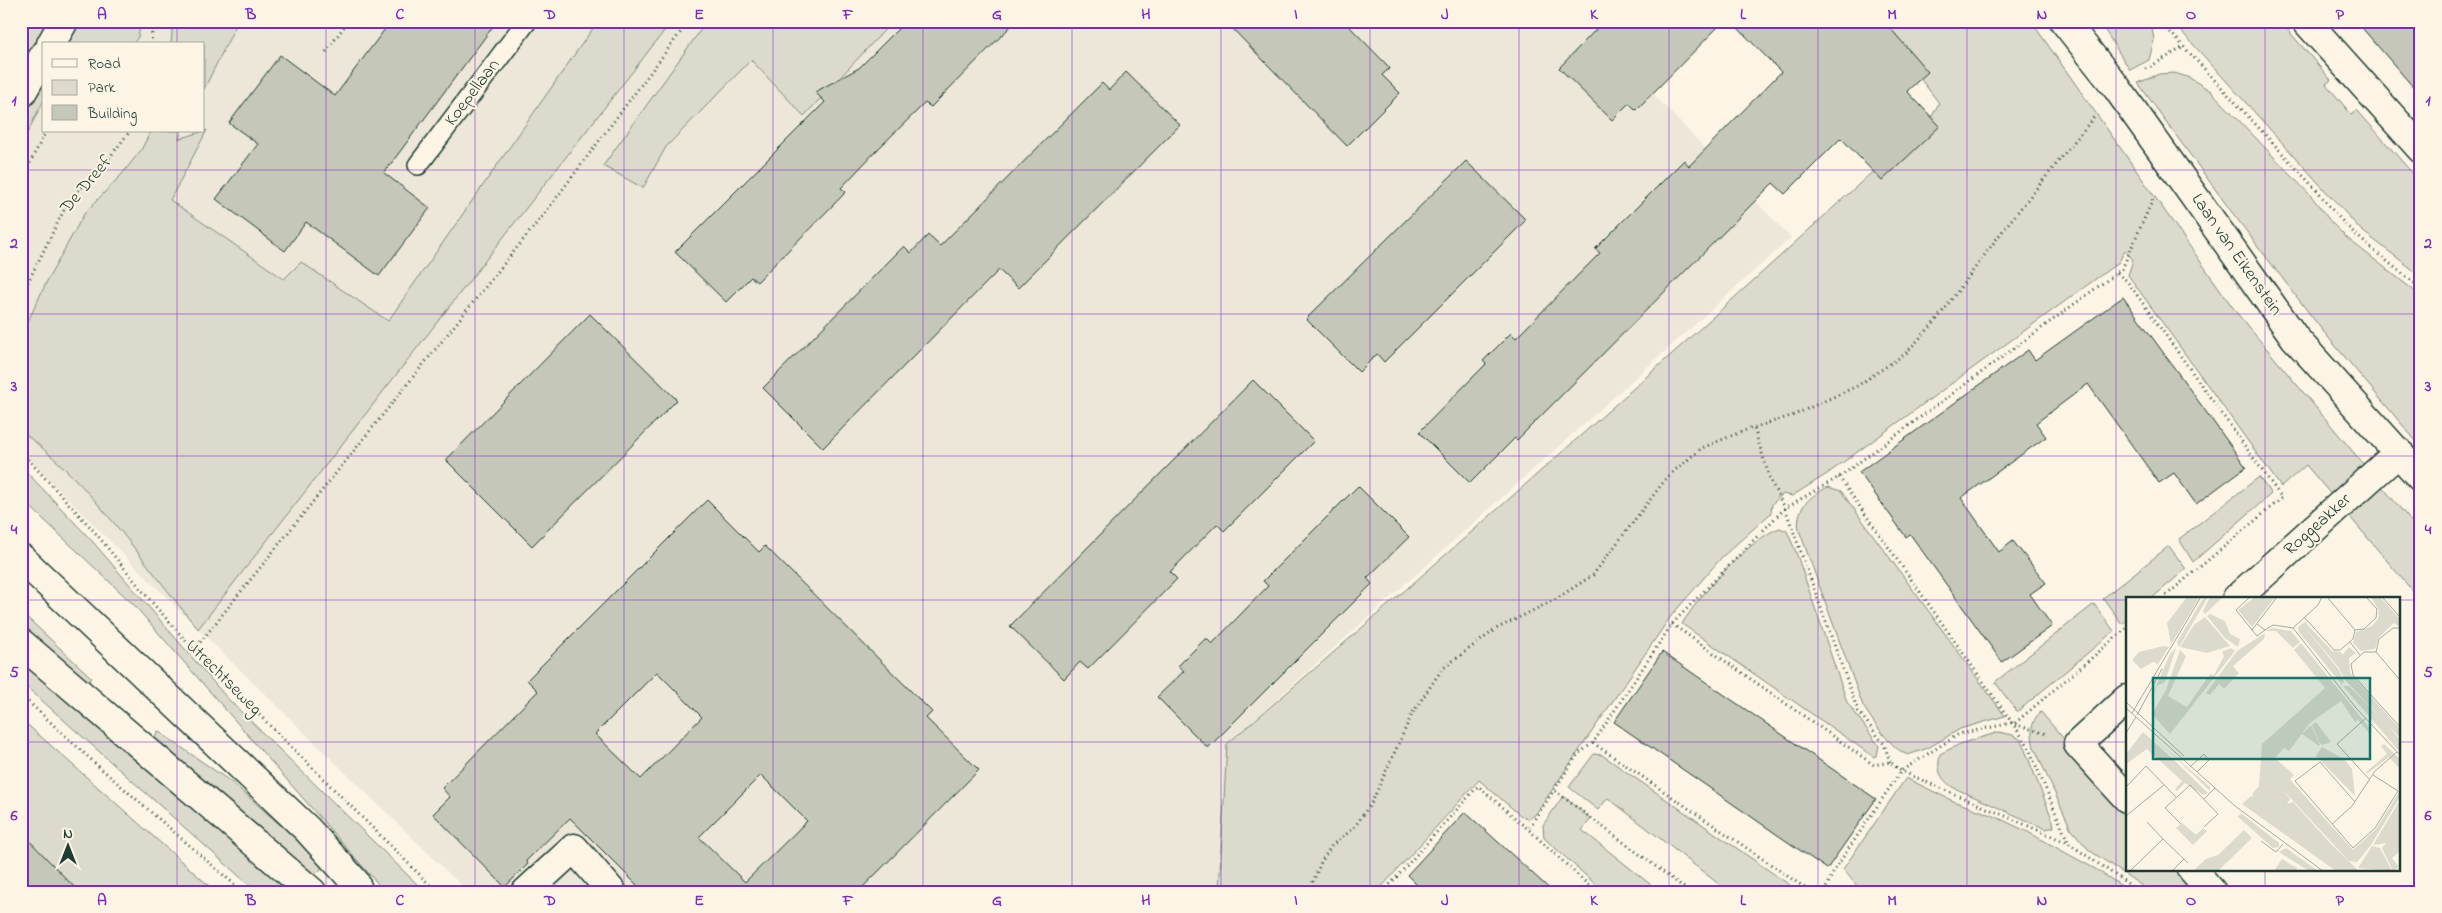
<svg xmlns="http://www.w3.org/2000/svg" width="2442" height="913" viewBox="0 0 2442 913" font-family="'Indie Flower',sans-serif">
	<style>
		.built { fill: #ece7d8; fill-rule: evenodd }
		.green { fill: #dcdacc; stroke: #7e8c80 }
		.building { fill: #c5c7b9; stroke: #1f3d34; fill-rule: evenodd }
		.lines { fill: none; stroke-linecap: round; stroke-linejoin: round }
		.lane-casing { stroke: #1f3d34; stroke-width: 22 }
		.street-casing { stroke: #1f3d34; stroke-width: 31 }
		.secondary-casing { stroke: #1f3d34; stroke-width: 31 }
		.path { stroke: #1f3d34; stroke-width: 3; stroke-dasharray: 1 4; stroke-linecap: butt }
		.lane { stroke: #fcf5e5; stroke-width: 19 }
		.street { stroke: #fcf5e5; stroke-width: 28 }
		.secondary { stroke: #fcf5e5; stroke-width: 28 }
		.grid { fill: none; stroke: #7b2cbf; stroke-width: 1; stroke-opacity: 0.55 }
		.labels { text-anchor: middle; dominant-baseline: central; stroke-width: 4; stroke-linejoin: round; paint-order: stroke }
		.street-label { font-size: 18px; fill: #1f3d34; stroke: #fcf5e5 }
		.inset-road { fill: none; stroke: #a4ab9e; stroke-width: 1 }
		.view { fill: #0f766e; fill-opacity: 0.15; stroke: #0f766e; stroke-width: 2.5 }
		.inset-edge { fill: none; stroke: #1f3d34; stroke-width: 2.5 }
		.neatline { fill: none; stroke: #7b2cbf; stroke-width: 2 }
		.grid-label { font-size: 16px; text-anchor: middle; font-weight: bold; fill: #7b2cbf }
	</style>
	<rect width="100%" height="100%" fill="#fcf5e5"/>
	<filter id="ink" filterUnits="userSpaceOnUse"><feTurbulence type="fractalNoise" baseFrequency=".02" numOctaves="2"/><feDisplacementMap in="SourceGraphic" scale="10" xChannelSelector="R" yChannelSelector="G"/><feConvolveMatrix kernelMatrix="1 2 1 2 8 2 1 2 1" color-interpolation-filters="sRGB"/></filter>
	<g filter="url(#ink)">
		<!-- built -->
		<path class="built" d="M21,21H1583L1791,238L1227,744L1219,892H468L198,629L21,452ZM44,44H204V131H44Z"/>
		<!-- green -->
		<g class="green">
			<path d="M24,21H49L21,71V25Z"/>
			<path d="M71,21H141L138,37L133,44H60Z"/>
			<path d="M173,21H238L204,89V44H171Z"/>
			<path d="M598,21H672L198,629C144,563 90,482 21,431V336L47,281L84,214L123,173L141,150L151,131H182L179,139L207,130L170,200L284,279L301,262L388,321Z"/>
			<path d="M707,21H893L804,116L751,60L666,147L643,188L603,166Z"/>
			<path d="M1876,21H2031L2236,312L2421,533V601L2306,465L2281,487L2128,275L2133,260L2125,250L2119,262L1827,474L1792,496L1783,494L1772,504L1771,513L1722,557L1671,616L1535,815L1528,819L1521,816L1479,780L1377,892H1219L1227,744C1466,540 1700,331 1931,118L1939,103Z"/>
			<path d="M2099,21H2151L2154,40L2149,60L2130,70Z"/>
			<path d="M2172,21H2280L2331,80L2326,84L2351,114L2357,110L2421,183V276L2361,230Z"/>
			<path d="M2174,73L2188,77L2211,91L2312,197L2331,222L2347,238L2421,296V447L2322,330L2231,211L2138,83L2159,74Z"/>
			<path d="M44,74V100L21,145V111Z"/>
			<path d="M21,466L93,542L227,698L425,892H385L134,605L21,498Z"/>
			<path d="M2259,477L2271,494L2193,562L2179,539Z"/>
			<path d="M1828,487L1841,491L2005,716L1960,729L1928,748L1908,755C1892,750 1872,720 1863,706L1799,530C1795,508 1810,496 1828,487Z"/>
			<path d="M1780,528L1787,531L1796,552L1847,702L1879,746L1877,755L1874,757L1682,624C1697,598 1751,537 1780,528Z"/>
			<path d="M2169,546L2186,569L2152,598H2127V620L2122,624L2103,598Z"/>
			<path d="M2094,604L2114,631L2017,712L1995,682Z"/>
			<path d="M21,612L92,678L87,683L21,625Z"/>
			<path d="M21,657L296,892H257L21,682Z"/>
			<path d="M2041,712L2127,813V869H2176L2195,892H2151L2089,850L2071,829L2034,747C2031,735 2030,720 2041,712Z"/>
			<path d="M21,719L216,892H67L21,845Z"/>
			<path d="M158,731L234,784L322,862L321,869L313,877L310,876L154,738Z"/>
			<path d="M1999,732L2013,735L2021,740L2053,821L2054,827L2046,829L2037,825L1952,787C1939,777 1937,770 1940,754L1960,744Z"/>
			<path d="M1594,754L1602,755L1800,892H1716L1720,885L1608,798L1598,810L1569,787Z"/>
			<path d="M1906,778L1953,801L1992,815L2028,832L2097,870L2131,892H1862L1843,869Z"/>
			<path d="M1563,796L1591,819L1582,830L1660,892H1604L1544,838L1543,825Z"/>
		</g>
		<!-- building -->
		<g class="building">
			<path d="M391,21H497L384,173L430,208L379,276L306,222L285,251L216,199L258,144L229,123L280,55L335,96Z"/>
			<path d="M906,21H1016L931,107L925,103L877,150L841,188L846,192L757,282L751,277L726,302L675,252L825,102L815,92L859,68Z"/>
			<path d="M1225,21H1344L1390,68L1382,75L1400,93L1347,146Z"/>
			<path d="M1604,21H1724L1636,110L1629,103L1612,120L1559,68Z"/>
			<path d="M1731,21H1884L1928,72L1907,91L1940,126L1882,181L1841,138L1785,194L1773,183L1517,440L1515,438L1470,483L1419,432L1486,364L1483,361L1511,333L1516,338L1600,253L1595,249L1684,160L1689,166L1781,72Z"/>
			<path d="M2356,21H2421V96Z"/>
			<path d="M1126,72L1180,125L1018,288L999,270L823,448L763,388L904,246L911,253L928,235L940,246L1102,83L1109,90Z"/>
			<path d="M1466,161L1526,220L1384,362L1377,354L1359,372L1306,319Z"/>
			<path d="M2123,297L2246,467L2196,504L2174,473L2159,483L2088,384L2036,423L2046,437L1961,498L1999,552L2013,541L2046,583L2030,594L2052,626L2002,662L1910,534L1906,537L1859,472L2028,350L2035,360Z"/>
			<path d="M590,314L677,400L532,546L446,460Z"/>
			<path d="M1253,380L1314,441L1224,531L1217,524L1170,572L1177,579L1088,669L1080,662L1064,679L1010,626Z"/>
			<path d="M1358,486L1409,537L1367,578L1372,584L1208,748L1157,697L1184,671L1178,666L1206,638L1212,644L1268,586L1263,581Z"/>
			<path d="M707,500L759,552L765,546L932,712L926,718L979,770L858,892H644L570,818L526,861L528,864L505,887L433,814L450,797L442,788L538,691L527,680ZM657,672L702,717L641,779L595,734ZM761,775L807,821L745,882L699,837Z"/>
			<path d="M1662,652L1876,799L1827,869L1614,722Z"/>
			<path d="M1465,812L1497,841L1553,892H1424L1407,875Z"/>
			<path d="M21,832L79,892H21Z"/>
		</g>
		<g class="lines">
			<defs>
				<path id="lane" d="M418,165L527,21"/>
				<g id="street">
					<path d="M2064,21L2117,88L2295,338L2421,478"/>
					<path d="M2306,21L2421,149"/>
					<path d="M2237,598L2399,452"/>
					<path d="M2127,699L2078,744L2127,798"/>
					<path d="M2192,869L2212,892"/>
					<path d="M526,892L574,848L612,892"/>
				</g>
				<g id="secondary">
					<path d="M51,44L64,21"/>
					<path d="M21,94L44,55"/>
					<path d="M21,558L307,829L355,882L359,892"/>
					<path d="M21,643L312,892"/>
				</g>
			</defs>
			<!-- lane casing -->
			<use href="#lane" class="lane-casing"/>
			<!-- street casing -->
			<use href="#street" class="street-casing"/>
			<!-- secondary casing -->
			<use href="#secondary" class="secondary-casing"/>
			<!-- path -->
			<g class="path">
				<path d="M2160,21L2320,194C2347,232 2384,259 2421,288"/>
				<path d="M151,44L153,21"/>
				<path d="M326,52L348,21"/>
				<path d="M2146,69L2182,48"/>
				<path d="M21,181L46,131"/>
				<path d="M2117,273L2127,281L2282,498L2163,598"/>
				<path d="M21,296L66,206L76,193L103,166L130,131"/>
				<path d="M21,452L93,530L150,600L194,650L437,892"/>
				<path d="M1839,477L2027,744L2068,842"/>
				<path d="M1672,624L1874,765L1890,762L1901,771L2068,843L2140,892"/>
				<path d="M194,650L548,209L689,21"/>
				<path d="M21,695L98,766L243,892"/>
				<path d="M2015,723L2127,628"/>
				<path d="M1593,743L1811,892"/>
				<path d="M1890,762L1884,744L1858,711L1785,508L1839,477L2122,269L2153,199"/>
				<path d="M1555,791L1690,892"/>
				<path d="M1314,892L1313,882L1321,862L1332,845L1353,829L1372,802L1412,714L1442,669L1496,629L1556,599L1593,575L1668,476L1702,448L1743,431L1794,415L1857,386L1905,354L1934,323L2004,229L2094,117"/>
				<path d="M1385,892L1384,891L1478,786L1528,829"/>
				<path d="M1596,892L1528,829L1578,754L1593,743L1672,624L1785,508L1771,482L1754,428"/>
				<path d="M1824,892L1835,869L1901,771L1959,734L2011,723L2046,734"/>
			</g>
			<!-- lane -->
			<use href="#lane" class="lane"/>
			<!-- street -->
			<use href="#street" class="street"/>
			<!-- secondary -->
			<use href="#secondary" class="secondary"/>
		</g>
	</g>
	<!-- grid -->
	<path class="grid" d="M177,21V44M326,21V892M475,21V892M624,21V892M773,21V892M923,21V892M1072,21V892M1221,21V892M1370,21V892M1519,21V892M1669,21V892M1818,21V892M1967,21V892M2116,21V892M2265,21V598M177,131V892M21,170H2421M21,314H2421M21,456H2421M21,600H2127M2398,600H2421M21,742H2127M2398,742H2421M2265,869V892"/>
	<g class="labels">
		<!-- street labels -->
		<g class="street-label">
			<text transform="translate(473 93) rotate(-53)">Koepellaan</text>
			<text transform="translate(87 185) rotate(-50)">De Dreef</text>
			<text transform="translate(2236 255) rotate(55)">Laan van Eikenstein</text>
			<text transform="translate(2318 525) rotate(-42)">Roggeakker</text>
			<text transform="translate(223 678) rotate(45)">Utrechtseweg</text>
		</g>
	</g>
	<!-- overview -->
	<g transform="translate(2126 597)">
		<rect width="274" height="274" fill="#fcf5e5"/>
		<path d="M61,0H74L45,47L41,26ZM78,0H82L53,50L51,45ZM84,0H97L79,17L77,14ZM129,0H149L126,30L112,13ZM245,0H254L274,22V30L268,26L253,40L249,52L235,54L227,46L230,35L246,29L252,22L253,12H257H252ZM84,17L99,24L104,37L114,42L112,50L99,41L81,19ZM79,20L104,49L81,56L54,50L68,28ZM179,25L206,54L215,55L216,58L223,50L230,56L223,61L224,76L274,132V141L219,83L213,71L178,29L213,73L218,84L216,88L173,35L172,30ZM147,31L165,34L174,45L167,51L150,34H140ZM139,36L138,42L107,69L113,76L98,92L93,87L84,98L80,96L111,54ZM175,46L246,134L244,137L232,123L229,125L215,104L184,126L163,154L158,151L149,161L168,178L164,182L167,186L227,253L250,232L274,194V200L245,248L231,265L223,264L157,193L164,202L161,207L167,205L205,247L233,274H210L116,207L125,199L128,200L126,197L133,189L136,147L199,91L168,53ZM37,49L43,50L32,67L27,65L15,72L6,63L13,55ZM50,51L39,85L31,89L21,110L44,57ZM105,51L109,54L44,137L26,117L40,93L54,53L60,59L42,99L61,110L84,77L88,78L98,59L96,55ZM217,89H223L261,127L274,143V155ZM190,125L205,145L196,148L193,145L186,128ZM185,128L194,148L193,149L176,137ZM15,130L84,190V194L50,161ZM17,135L50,165L82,196L77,198L59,186L51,194L49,192L56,184L21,152L0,167V157ZM258,147L274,162V172L263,160L241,177L240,175L261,157L255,149ZM196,150L218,162L226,172L229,199L190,159ZM274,203V254L266,261L273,270L267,274L256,251L260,246L247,248ZM116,217L153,246V250L147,251L111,219ZM56,226L70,238L77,231L81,234L67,248L50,231ZM118,233L126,241L92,274H67L80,262L92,258ZM246,249L254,251L266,274L232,271ZM160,251L192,274H183L153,255ZM156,262L171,271L170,274H148Z" fill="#dcdacc"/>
		<path class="inset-road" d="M124,0L110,13L126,33M201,0L229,33L238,32L250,21L251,12L240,0M256,0L274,20M178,20L208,53H214L227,42L229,33M131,27L139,33L131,39L126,33L151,0M167,31L230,111L274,158M167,31L192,8L196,0M139,33L147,28L167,31M224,45L234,58M250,55L253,42L267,31H274M274,83L250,55H238L225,67L227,78L274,130M0,105L58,159M0,111L109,209L197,274M6,116L75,0M11,118L36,72M240,121L211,147L243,182M0,136L10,120M65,169L78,157L83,163L71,175M0,190L20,169L50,200M78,202L89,191M229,205L194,165L169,184L227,251L249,231L272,194L247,178M0,219L38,188M21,225L37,242M55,227L39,211L64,188L92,217L78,230M206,227L226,209L249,174L271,155M135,244L150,255L157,247M4,274L37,242L62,266M46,274L58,262"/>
		<path class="view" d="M27,81H244V162H27Z"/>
		<rect width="274" height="274" class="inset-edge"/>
	</g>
	<!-- margin -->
	<rect width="2442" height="913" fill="none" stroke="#fcf5e5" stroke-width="55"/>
	<!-- legend -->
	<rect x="42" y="42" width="162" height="90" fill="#fcf5e5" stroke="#a4ab9e"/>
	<rect x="52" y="59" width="25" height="8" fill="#fcf5e5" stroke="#a4ab9e"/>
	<text x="88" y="68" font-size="15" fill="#1f3d34">Road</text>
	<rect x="52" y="80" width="25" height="15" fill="#dcdacc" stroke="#a4ab9e"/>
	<text x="88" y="92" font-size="15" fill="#1f3d34">Park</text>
	<rect x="52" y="105" width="25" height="15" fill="#c5c7b9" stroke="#a4ab9e"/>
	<text x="88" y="118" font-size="15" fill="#1f3d34">Building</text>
	<!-- north arrow -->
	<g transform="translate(68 846)" stroke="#fcf5e5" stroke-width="4" paint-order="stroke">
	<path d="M0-4L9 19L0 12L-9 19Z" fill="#1f3d34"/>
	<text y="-8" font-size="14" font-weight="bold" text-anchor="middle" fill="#1f3d34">N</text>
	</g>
	<rect x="28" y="28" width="2386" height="858" class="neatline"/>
	<g class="grid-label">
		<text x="102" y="19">A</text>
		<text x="251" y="19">B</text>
		<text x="400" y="19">C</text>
		<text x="550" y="19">D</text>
		<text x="699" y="19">E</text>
		<text x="848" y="19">F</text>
		<text x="997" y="19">G</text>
		<text x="1146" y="19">H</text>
		<text x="1296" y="19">I</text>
		<text x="1445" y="19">J</text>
		<text x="1594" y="19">K</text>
		<text x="1743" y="19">L</text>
		<text x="1892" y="19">M</text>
		<text x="2042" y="19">N</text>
		<text x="2191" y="19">O</text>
		<text x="2340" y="19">P</text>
		<text x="14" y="105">1</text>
		<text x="2428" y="105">1</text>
		<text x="14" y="248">2</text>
		<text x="2428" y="248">2</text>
		<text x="14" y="391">3</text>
		<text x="2428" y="391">3</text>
		<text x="14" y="534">4</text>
		<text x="2428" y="534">4</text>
		<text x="14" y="677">5</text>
		<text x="2428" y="677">5</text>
		<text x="14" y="820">6</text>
		<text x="2428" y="820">6</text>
		<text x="102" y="905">A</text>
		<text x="251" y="905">B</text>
		<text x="400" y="905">C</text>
		<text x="550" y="905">D</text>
		<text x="699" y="905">E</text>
		<text x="848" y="905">F</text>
		<text x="997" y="905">G</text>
		<text x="1146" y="905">H</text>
		<text x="1296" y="905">I</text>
		<text x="1445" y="905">J</text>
		<text x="1594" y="905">K</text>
		<text x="1743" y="905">L</text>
		<text x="1892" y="905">M</text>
		<text x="2042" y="905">N</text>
		<text x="2191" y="905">O</text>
		<text x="2340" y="905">P</text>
	</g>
</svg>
